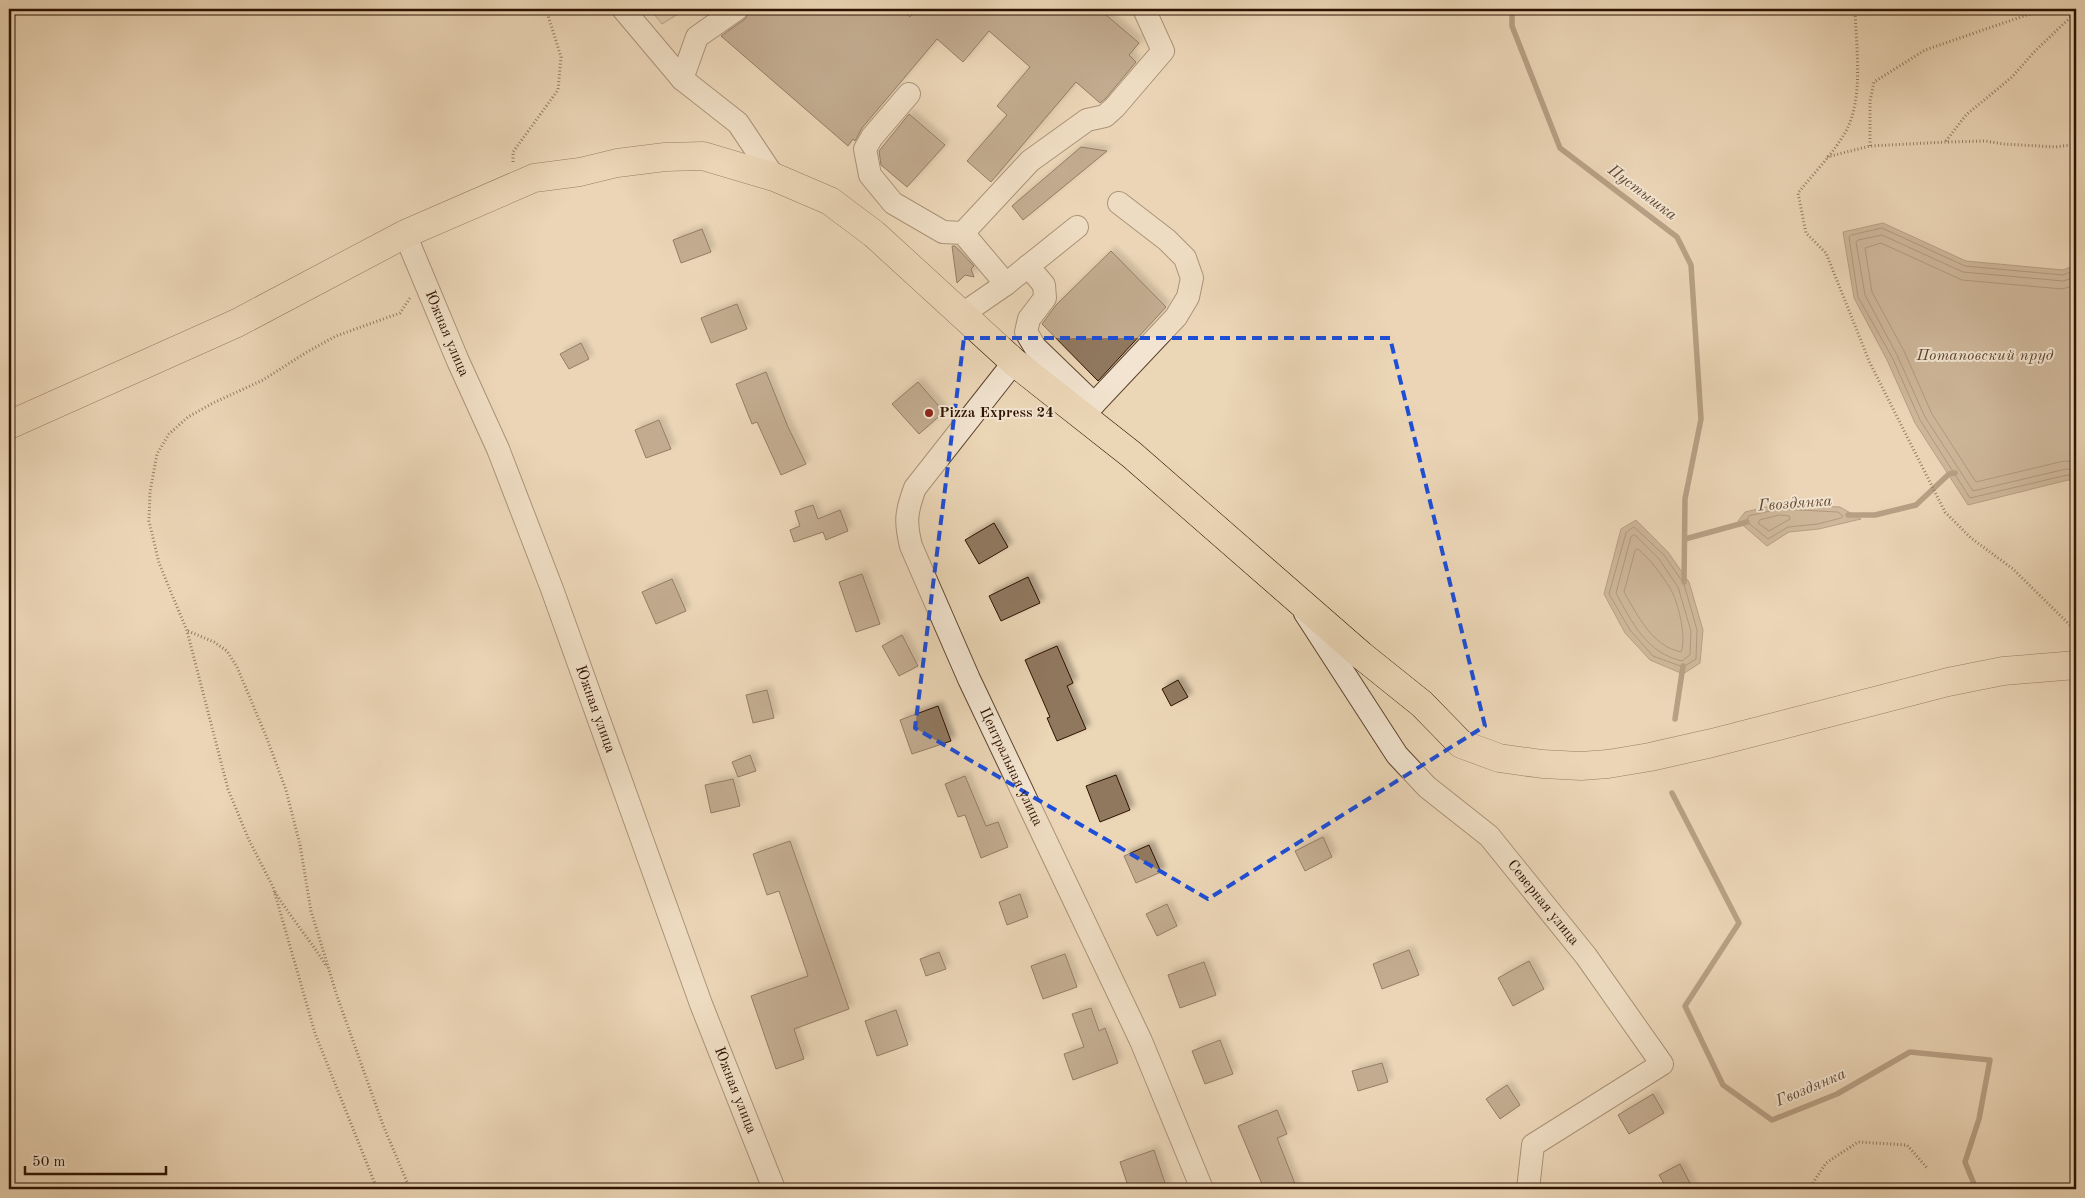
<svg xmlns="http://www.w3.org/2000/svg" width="2085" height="1198" viewBox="0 0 2085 1198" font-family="'Old Standard TT',serif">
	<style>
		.green { fill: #cbb597; stroke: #7c644c }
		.water { fill: #ab9378; stroke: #795f48 }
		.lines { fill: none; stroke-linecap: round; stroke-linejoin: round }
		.shore { stroke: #6c523c; stroke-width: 1 }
		.stream { stroke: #795f48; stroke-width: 5.5 }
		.building { fill: #90785f; stroke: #2e1200; filter: url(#shadow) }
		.minor-casing { stroke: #5d432e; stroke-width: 24 }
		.major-casing { stroke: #2e1200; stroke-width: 29 }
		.path { stroke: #2e1200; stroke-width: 3; stroke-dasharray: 1 2.5; stroke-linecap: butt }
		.minor { stroke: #f2e4d0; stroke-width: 22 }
		.major { stroke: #ebd6b6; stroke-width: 28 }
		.marked { fill: none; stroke: #1d4ed8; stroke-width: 4; stroke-dasharray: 10 6; stroke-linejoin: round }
		.poi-dot { fill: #8f2418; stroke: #f2e4d0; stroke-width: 2 }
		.labels { text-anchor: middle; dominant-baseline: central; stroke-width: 4; stroke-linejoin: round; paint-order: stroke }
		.street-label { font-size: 15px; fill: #2e1200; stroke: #f2e4d0 }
		.poi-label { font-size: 15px; font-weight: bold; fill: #2e1200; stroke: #f2e4d0; text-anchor: start }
		.water-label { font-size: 16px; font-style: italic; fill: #604630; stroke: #f2e4d0 }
	</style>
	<defs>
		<filter id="shadow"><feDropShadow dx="4.5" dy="-4.5" stdDeviation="2.5" flood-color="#0004"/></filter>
	</defs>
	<rect width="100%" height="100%" fill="#ebd6b6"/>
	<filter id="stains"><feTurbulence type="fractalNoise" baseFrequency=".004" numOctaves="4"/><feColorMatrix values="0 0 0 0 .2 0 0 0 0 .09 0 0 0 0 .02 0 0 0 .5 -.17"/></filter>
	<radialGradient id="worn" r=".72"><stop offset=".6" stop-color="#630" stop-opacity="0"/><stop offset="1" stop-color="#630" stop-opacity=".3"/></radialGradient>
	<!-- green -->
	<path class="green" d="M650,9H686L662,24Z"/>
	<!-- water -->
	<g class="water">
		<path d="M1883,223L1966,261L2063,270L2076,265V482L2068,480L1968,505L1915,423L1887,360L1854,298L1843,232Z"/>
		<path d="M1779,504L1840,507L1861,519L1819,529L1789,532L1767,546L1738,521L1745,512Z"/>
		<path d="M1636,520L1668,552L1689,582L1703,630L1700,663L1683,674L1650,660L1625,633L1604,594L1621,529Z"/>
	</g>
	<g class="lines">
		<!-- shore -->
		<g class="shore">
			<path d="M2076,270L2063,275L1965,266L1882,228L1851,235L1849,237L1858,297L1892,357L1920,420L1970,498L2067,475L2076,477"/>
			<path d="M2076,277L2063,281L1963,272L1882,235L1858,240L1856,242L1865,295L1897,355L1925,417L1973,491L2066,469L2076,470"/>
			<path d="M2076,285L2062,289L1962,280L1881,243L1865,248L1872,292L1904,351L1932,414L1976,482L2064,461L2076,462"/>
			<path d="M1780,509L1838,512L1843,516L1841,518L1818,524L1788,527L1768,539L1746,521L1749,516Z"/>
			<path d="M1780,515L1789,516L1790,519L1769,531L1758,523L1760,520Z"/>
			<path d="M1634,527L1664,555L1684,584L1697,630L1696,659L1683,667L1653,656L1630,630L1609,594L1626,533Z"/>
			<path d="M1635,535L1659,559L1678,587L1691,631L1690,655L1682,661C1647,653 1632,623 1616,593L1631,537Z"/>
			<path d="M1638,549C1651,560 1661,574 1670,588C1678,601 1687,638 1681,652C1652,646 1638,616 1624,592L1635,551Z"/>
		</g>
		<!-- stream -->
		<g class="stream">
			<path d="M1512,9V26L1560,148L1677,237L1691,265L1701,419L1685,499L1684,582"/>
			<path d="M1848,515H1875L1916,505L1949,474L1955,473"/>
			<path d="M1685,539L1747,522"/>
			<path d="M1675,719L1683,666"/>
			<path d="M1672,793L1739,923L1685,1006L1723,1085L1772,1120L1837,1094L1910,1052L1990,1060L1979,1119L1965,1162L1976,1189"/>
			<path d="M1863,1189L1868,1186L1875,1189"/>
		</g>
	</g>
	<!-- building -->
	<g class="building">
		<path d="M751,9H900L910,17L917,9H1099L1139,43L1129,55L1136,62L1106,98L1100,103L1076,82L991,182L967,161L1007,115L997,106L1030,67L989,31L963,62L937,39L862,128L855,141L853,139L848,146L721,36L745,19Z"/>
		<path d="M909,114L945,145L907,187L881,165L879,151Z"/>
		<path d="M1081,147L1107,151L1023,220L1012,206Z"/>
		<path d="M702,229L711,252L681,263L673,240Z"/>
		<path d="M952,246H955L974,266L971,269L974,277L965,275L957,283Z"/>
		<path d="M1111,251L1166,307L1098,381L1042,324L1056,305Z"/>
		<path d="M737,304L747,329L711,343L701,318Z"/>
		<path d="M581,343L589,359L569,369L560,354Z"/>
		<path d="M766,372L788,427L806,464L781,475L757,422L752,424L736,384Z"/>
		<path d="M918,382L944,412L919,434L892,404Z"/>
		<path d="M659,420L671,449L646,458L635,430Z"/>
		<path d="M813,505L818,519L840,510L848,531L826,540L823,532L794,542L790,530L800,526L795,511Z"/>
		<path d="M994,523L1008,547L979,564L965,540Z"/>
		<path d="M862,574L880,624L856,632L839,582Z"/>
		<path d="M1028,577L1040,603L1001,621L989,596Z"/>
		<path d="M672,579L686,611L656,624L642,592Z"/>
		<path d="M902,635L918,666L899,676L882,646Z"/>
		<path d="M1057,646L1073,683L1067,686L1086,729L1057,741L1047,718L1050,717L1025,660Z"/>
		<path d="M1178,680L1188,697L1171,706L1162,689Z"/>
		<path d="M767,690L774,718L753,723L746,695Z"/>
		<path d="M938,706L951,741L912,754L900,720Z"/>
		<path d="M750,755L756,771L738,777L732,762Z"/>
		<path d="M1116,775L1130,810L1100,822L1086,786Z"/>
		<path d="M965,776L986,826L998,822L1008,847L981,858L965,815L958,817L945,784Z"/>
		<path d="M733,779L740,806L711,813L705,785Z"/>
		<path d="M1323,837L1332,857L1305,871L1295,851Z"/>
		<path d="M790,841L849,1009L794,1029L804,1059L776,1069L751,996L808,976L779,891L767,895L753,854Z"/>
		<path d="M1149,845L1161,872L1136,883L1124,856Z"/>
		<path d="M1020,894L1028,917L1007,925L999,902Z"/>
		<path d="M1167,904L1177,926L1157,936L1146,914Z"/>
		<path d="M1409,950L1419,975L1382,989L1373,964Z"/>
		<path d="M939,952L946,969L926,976L920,959Z"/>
		<path d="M1065,954L1077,987L1043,999L1031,966Z"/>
		<path d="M1529,961L1544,989L1513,1006L1498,978Z"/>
		<path d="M1204,962L1216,995L1180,1008L1168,975Z"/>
		<path d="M1091,1008L1099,1031L1105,1028L1118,1063L1073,1080L1064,1054L1084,1047L1072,1014Z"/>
		<path d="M896,1010L908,1045L877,1056L865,1021Z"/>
		<path d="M1220,1040L1233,1074L1205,1084L1192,1051Z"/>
		<path d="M1382,1063L1388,1082L1358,1091L1352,1071Z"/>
		<path d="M1507,1085L1520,1105L1500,1119L1486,1099Z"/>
		<path d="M1653,1094L1664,1113L1629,1134L1618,1115Z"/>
		<path d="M1277,1110L1287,1134L1277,1138L1297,1189H1264L1238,1126Z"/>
		<path d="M1154,1150L1167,1189H1129L1120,1162Z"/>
		<path d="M1680,1164L1693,1189H1667L1659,1175Z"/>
	</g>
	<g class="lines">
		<defs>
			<g id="minor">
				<path d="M623,9L682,79L738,123L774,177"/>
				<path d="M682,79L697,37L737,9"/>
				<path d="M909,94L872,137L865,149L870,175L893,203L943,232L963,233L1006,284"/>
				<path d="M963,233L1030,161L1087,120L1105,116L1115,107L1163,51L1144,9"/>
				<path id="s1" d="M405,234L458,361L498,449L552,589L701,1004L774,1189"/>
				<path d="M1028,266L1044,285L1045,298L1029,319L1026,332L1035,347L1094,404"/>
				<path d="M961,315L1006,284L1077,227"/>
				<path id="s2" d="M1014,362L915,488C906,512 905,522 911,546L969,679L1141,1041L1202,1189"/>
				<path d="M1080,414L1094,404L1176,317L1188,297L1192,278L1185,258L1167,240L1119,203"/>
				<path id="s3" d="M1305,613L1397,755L1427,787L1489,836L1586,956L1662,1064L1533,1145L1528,1189"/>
			</g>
			<path id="major" d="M9,425L237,323L405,234L534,178L580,172L617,163L665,157L703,156L774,177L830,201L874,234L1014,362L1132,455L1361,655L1422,704L1461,744L1499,758L1542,764L1581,766L1608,764L1650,757L1712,743L1948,682L2003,671L2076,665"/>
		</defs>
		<!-- minor casing -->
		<use href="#minor" class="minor-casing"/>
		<!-- major casing -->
		<use href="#major" class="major-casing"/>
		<!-- path -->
		<g class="path">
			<path d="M1855,9C1856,46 1864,98 1846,131C1833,154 1814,173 1798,193L1806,233L1826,253L1869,361L1945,512L1971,538L2013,569L2076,631"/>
			<path d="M1946,141L1966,115L2012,77L2035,51L2076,12"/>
			<path d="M1870,146V101L1874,82L1925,50L2044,9"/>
			<path d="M1827,157L1870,146L1946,142L1985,141L2004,144L2056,147L2076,144"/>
			<path d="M513,162V152L558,90L561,57L546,9"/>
			<path d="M188,631L214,642L227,651L237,667L266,736L286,790L300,845L311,911L337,996L383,1125L410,1189"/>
			<path d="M275,892C291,918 311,941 327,967"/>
			<path d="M377,1189L315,1033L273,887L248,838L228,789L187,631L159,563L149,521L150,492L157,454L169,434L188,417L213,403L263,380L307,352L336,336L400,313L410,298"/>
			<path d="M1809,1189L1826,1163L1858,1142L1907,1145L1928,1169"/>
		</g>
		<!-- minor -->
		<use href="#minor" class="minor"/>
		<!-- major -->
		<use href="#major" class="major"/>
	</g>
	<!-- marked area -->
	<path d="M0 0H2085V1198H0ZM964,338H1390L1485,726L1208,899L915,728Z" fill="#ebd6b6" fill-opacity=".55" fill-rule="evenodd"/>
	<path class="marked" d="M964,338H1390L1485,726L1208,899L915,728Z"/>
	<!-- markers -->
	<circle class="poi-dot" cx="929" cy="413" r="5"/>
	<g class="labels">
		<!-- street labels -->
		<g class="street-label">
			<text stroke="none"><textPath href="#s1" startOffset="108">Южная улица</textPath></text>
			<text stroke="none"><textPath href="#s1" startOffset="512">Южная улица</textPath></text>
			<text stroke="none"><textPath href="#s2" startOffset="462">Центральная улица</textPath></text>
			<text stroke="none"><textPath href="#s3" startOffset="378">Северная улица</textPath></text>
			<text stroke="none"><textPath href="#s1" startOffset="918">Южная улица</textPath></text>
		</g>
		<!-- poi labels -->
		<g class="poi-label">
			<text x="939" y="413">Pizza Express 24</text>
		</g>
		<!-- water labels -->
		<g class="water-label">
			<text transform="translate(1642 193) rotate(37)">Пустышка</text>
			<text x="1985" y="356">Потаповский пруд</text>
			<text transform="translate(1795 504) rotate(-4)">Гвоздянка</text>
			<text transform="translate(1811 1088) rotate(-23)">Гвоздянка</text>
		</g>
	</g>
	<!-- margin -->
	<rect width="2085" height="1198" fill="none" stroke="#ebd6b6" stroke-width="30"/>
	<rect x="10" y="10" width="2065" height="1178" fill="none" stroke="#2e1200" stroke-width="2.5"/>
	<rect x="15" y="15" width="2055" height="1168" fill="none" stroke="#2e1200"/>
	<!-- scale -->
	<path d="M25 1166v8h141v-8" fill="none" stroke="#2e1200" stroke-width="2.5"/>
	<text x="32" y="1166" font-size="15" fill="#2e1200" stroke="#f2e4d0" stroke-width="4" paint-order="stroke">50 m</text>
	<rect width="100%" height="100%" filter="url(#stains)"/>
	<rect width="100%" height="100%" fill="url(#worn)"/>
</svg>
